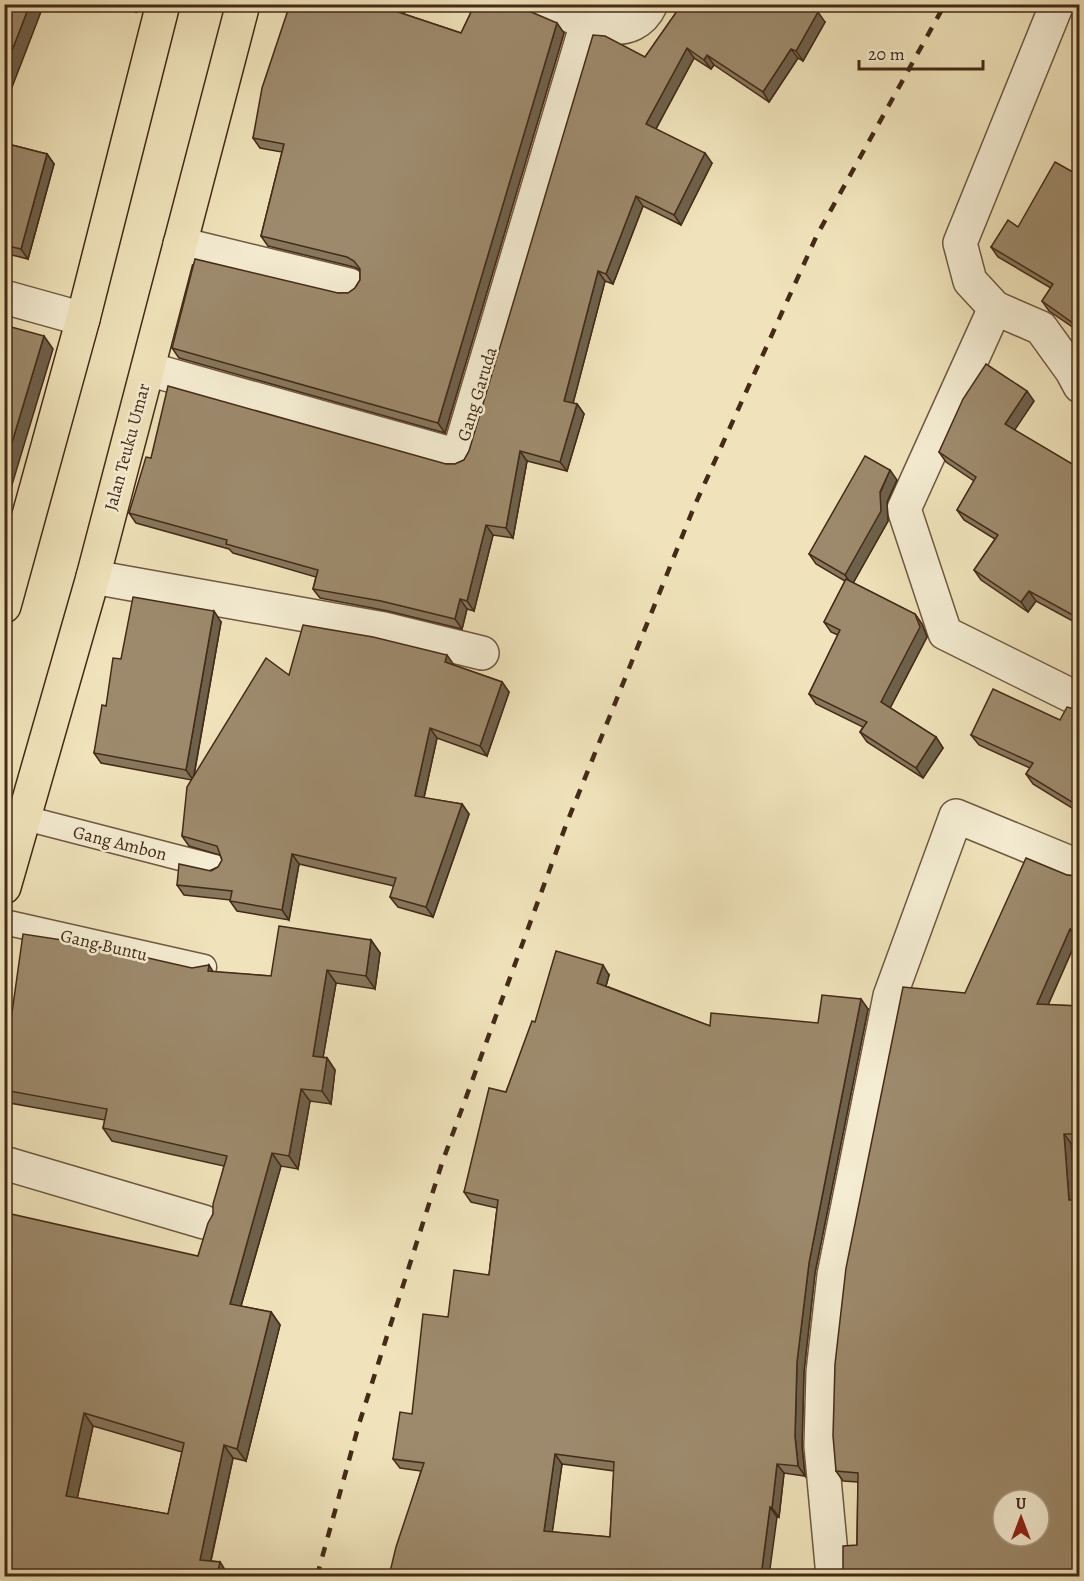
<svg xmlns="http://www.w3.org/2000/svg" width="1084" height="1581" viewBox="0 0 1084 1581" font-family="Alegreya,serif">
	<style>
		.lines { fill: none; stroke-linecap: round; stroke-linejoin: round }
		.lane-casing { stroke: #6f5840; stroke-width: 27 }
		.street-casing { stroke: #6f5840; stroke-width: 36 }
		.highway-casing { stroke: #442a17; stroke-width: 36 }
		.lane { stroke: #f5edd3; stroke-width: 24 }
		.street { stroke: #f5edd3; stroke-width: 33 }
		.highway { stroke: #f0e3bb; stroke-width: 33 }
		.rail { stroke: #442a17; stroke-width: 4.5; stroke-dasharray: 10 10; stroke-linecap: butt }
		.wall { fill: #87775d; stroke: #442a17; stroke-width: 1.5; fill-rule: evenodd }
		.shaded-wall { fill: #6e614c; stroke: #442a17; stroke-width: 1.5 }
		.building { fill: #9d8a6c; stroke: #442a17; stroke-width: 1.5; fill-rule: evenodd }
		.labels { text-anchor: middle; dominant-baseline: central; stroke-width: 5; stroke-linejoin: round; paint-order: stroke }
		.street-label { font-size: 18px; fill: #442a17; stroke: #f5edd3 }
	</style>
	<rect width="100%" height="100%" fill="#f0e3bb"/>
	<filter id="stains"><feTurbulence type="fractalNoise" baseFrequency=".00333" numOctaves="4"/><feColorMatrix values="0 0 0 0 .2 0 0 0 0 .09 0 0 0 0 .02 0 0 0 .5 -.17"/></filter>
	<radialGradient id="worn" r=".72"><stop offset=".6" stop-color="#630" stop-opacity="0"/><stop offset="1" stop-color="#630" stop-opacity=".3"/></radialGradient>
	<g class="lines">
		<defs>
			<g id="lane">
				<path d="M25,818L215,867"/>
				<path d="M4,922L204,967"/>
			</g>
			<g id="street">
				<path d="M544,4C577,18 630,49 651,4"/>
				<path d="M1057,4L960,243L970,281L995,308L1041,328L1072,371L1080,386"/>
				<path d="M180,244L349,285"/>
				<path d="M4,297L83,319"/>
				<path d="M995,308L904,509L945,633L1080,700"/>
				<path d="M148,369L458,456L587,23"/>
				<path d="M93,577L384,629L482,653"/>
				<path d="M4,1163L204,1222"/>
				<path d="M833,1576L821,1446L823,1372L834,1275L890,996L956,816L1080,867"/>
			</g>
			<g id="highway">
				<path d="M4,606L83,319L163,4"/>
				<path d="M4,887L93,577L243,4"/>
			</g>
		</defs>
		<!-- lane casing -->
		<use href="#lane" class="lane-casing"/>
		<!-- street casing -->
		<use href="#street" class="street-casing"/>
		<!-- highway casing -->
		<use href="#highway" class="highway-casing"/>
		<!-- lane -->
		<use href="#lane" class="lane"/>
		<!-- street -->
		<use href="#street" class="street"/>
		<!-- highway -->
		<use href="#highway" class="highway"/>
		<!-- rail -->
		<path class="rail" d="M317,1576L359,1424L442,1163L566,825L694,507L817,235L945,4"/>
	</g>
	<!-- wall -->
	<g class="wall">
		<path d="M114,4H139L136,12Z"/>
		<path d="M290,4H407L404,14L461,33L475,4H525L527,9L564,33L445,433L179,358L172,348L338,293H348L355,288L360,280V270L354,267L268,246L261,236L282,152L260,148L253,138Z"/>
		<path d="M682,4L825,22L803,61L798,58L769,102L714,65L711,69L694,58L656,129L712,163L681,225L643,206L613,284L605,281L573,403L577,404L584,414L567,471L527,461L513,538L493,535L474,611L467,609L462,629L388,611L320,598L313,589L316,577L233,553L229,549L136,523L129,513L151,458L455,464L464,460L469,451L645,57Z"/>
		<path d="M1072,4H1080V13L1077,12Z"/>
		<path d="M4,143L47,154L54,164L28,259L4,253Z"/>
		<path d="M1080,176V332L1049,311L1042,301L1051,288L998,257L991,247L1018,227Z"/>
		<path d="M1034,401L1014,430L1077,467L1080,460V625L1036,601L1028,612L981,580L974,570L995,539L964,520L957,510L974,481L946,462L939,452Z"/>
		<path d="M897,480L887,502L888,521L853,583L915,614L922,624L927,637L890,708L936,737L943,748L923,778L867,742L860,732L863,727L816,704L809,694L838,635L831,632L824,622L845,581L816,564L809,554Z"/>
		<path d="M221,622L194,776L289,675L454,665L502,682L509,692L487,756L437,738L424,798L462,804L469,814L433,917L398,907L390,897L394,886L299,864L289,920L237,911L230,901L231,900L184,895L177,885L218,867L222,860L220,855L189,846L182,836L192,780L101,763L94,753L106,706L121,659Z"/>
		<path d="M1080,707V813L1033,784L1026,774L1030,768L979,745L971,735L1060,720L1075,709Z"/>
		<path d="M1080,874V940L1077,939L1048,1005L1080,1006V1144L1071,1143L857,1545L858,1482L843,1481L836,1471L965,993L1067,875L1076,876Z"/>
		<path d="M371,940L380,953L375,989L336,983L323,1057L327,1058L335,1070L331,1104L310,1101L298,1169L281,1166L241,1306L271,1312L280,1325L246,1461L233,1458L211,1561L220,1562L228,1575L4,1576L9,1436H4V1244L198,1256L213,1214L224,1166L112,1141L103,1128L105,1120L4,1102V1033L9,1034L192,968L213,972L271,976ZM93,1426L182,1452L168,1514L77,1498Z"/>
		<path d="M609,975L606,986L710,1026L818,1023L868,1009L815,1273L804,1371L802,1446L805,1476L784,1473L779,1517L389,1576L421,1471L400,1468L393,1459L412,1414L448,1317L489,1275L497,1208L471,1202L464,1192L535,1022ZM562,1464L614,1471L610,1537L552,1532Z"/>
	</g>
	<!-- shaded-wall -->
	<g class="shaded-wall">
		<path d="M30,4H44L4,108V71Z"/>
		<path d="M131,4H139L136,12Z"/>
		<path d="M397,4H407L402,21L395,11Z"/>
		<path d="M818,12L825,22L803,61L796,51Z"/>
		<path d="M557,23L564,33L445,433L438,423Z"/>
		<path d="M687,48L694,58L653,134L646,124Z"/>
		<path d="M791,49L798,58L769,102L763,92Z"/>
		<path d="M707,55L714,65L711,69L704,60Z"/>
		<path d="M705,153L712,163L681,225L674,215Z"/>
		<path d="M47,154L54,164L28,259L21,249Z"/>
		<path d="M636,196L643,206L613,284L606,274Z"/>
		<path d="M598,271L605,281L571,411L564,401Z"/>
		<path d="M44,336L53,349L8,498L4,493V469Z"/>
		<path d="M1027,391L1034,401L1012,434L1005,424Z"/>
		<path d="M577,404L584,414L567,471L560,462Z"/>
		<path d="M520,451L527,461L513,538L506,528Z"/>
		<path d="M890,470L897,480L887,502L888,521L852,585L845,575Z"/>
		<path d="M486,525L493,535L474,611L467,601Z"/>
		<path d="M1029,591L1036,601L1028,612L1021,602Z"/>
		<path d="M460,599L467,609L462,629L455,619Z"/>
		<path d="M214,611L221,622L193,780L186,770Z"/>
		<path d="M915,614L922,624L927,637L888,712L881,702Z"/>
		<path d="M447,655L454,665L445,662Z"/>
		<path d="M502,682L509,692L487,756L480,746Z"/>
		<path d="M430,728L437,738L422,806L415,796Z"/>
		<path d="M936,737L943,748L923,778L916,768Z"/>
		<path d="M462,804L469,814L433,917L426,907Z"/>
		<path d="M292,854L299,864L289,920L282,910Z"/>
		<path d="M1070,929L1077,939L1044,1014L1037,1004Z"/>
		<path d="M371,940L380,953L375,989L366,976Z"/>
		<path d="M209,965L217,978L208,971Z"/>
		<path d="M603,965L609,975L604,993L597,983Z"/>
		<path d="M327,970L336,983L321,1069L313,1056Z"/>
		<path d="M861,999L868,1009L815,1273L804,1371L802,1446L805,1476L798,1466L795,1436L797,1362L809,1263Z"/>
		<path d="M327,1058L335,1070L331,1104L322,1091Z"/>
		<path d="M301,1089L310,1101L298,1169L289,1156Z"/>
		<path d="M1064,1134L1071,1143L1076,1210L1069,1200Z"/>
		<path d="M272,1153L281,1166L238,1316L230,1304Z"/>
		<path d="M271,1312L280,1325L246,1461L237,1449Z"/>
		<path d="M84,1413L93,1426L75,1509L66,1496Z"/>
		<path d="M224,1445L233,1458L208,1573L200,1560Z"/>
		<path d="M555,1454L562,1464L551,1541L544,1531Z"/>
		<path d="M777,1464L784,1473L779,1517L772,1508Z"/>
		<path d="M770,1507L777,1517L769,1576H761Z"/>
		<path d="M220,1562L228,1575V1576H217Z"/>
	</g>
	<!-- building -->
	<g class="building">
		<path d="M4,4H30L4,71Z"/>
		<path d="M290,4H397L395,11L461,33L475,4H522L529,11L557,23L438,423L172,348L195,259L338,293H348L355,288L360,280V269L354,261L347,257L261,236L284,144L253,138L262,88Z"/>
		<path d="M682,4H805L818,12L796,51L791,49L763,92L707,55L704,60L687,48L646,124L705,153L674,215L636,196L606,274L598,271L564,401L577,404L560,462L520,451L506,528L486,525L467,601L460,599L455,619L381,601L313,589L318,570L226,544L227,540L129,513L146,457L151,458L168,386L446,464H455L464,460L469,451L593,35L605,36L645,57Z"/>
		<path d="M4,143L47,154L21,249L4,245Z"/>
		<path d="M1055,162L1080,176V328L1042,301L1053,284L991,247L1008,220L1018,227Z"/>
		<path d="M4,325L44,336L4,469Z"/>
		<path d="M986,364L1027,391L1005,424L1077,467L1080,460V619L1029,591L1021,602L974,570L998,535L957,510L976,477L939,452L963,399Z"/>
		<path d="M865,456L890,470L880,492L881,511L845,575L809,554Z"/>
		<path d="M846,579L915,614L920,627L881,702L936,737L916,768L860,732L867,722L809,694L840,630L824,622Z"/>
		<path d="M133,597L214,611L186,770L94,753L102,705L106,706L113,658L121,659Z"/>
		<path d="M303,625L373,637L447,655L445,662L502,682L480,746L430,728L415,796L462,804L426,907L390,897L396,878L292,854L282,910L230,901L232,891L177,885L179,864L211,871L218,867L222,860L217,846L182,836L187,787L266,658L289,675Z"/>
		<path d="M993,689L1060,720L1067,707L1075,709L1080,707V807L1026,774L1033,763L971,735Z"/>
		<path d="M1026,858L1067,875L1076,876L1080,874V933L1070,929L1037,1004L1080,1006V1134H1064L1069,1200H1080V1576H843V1546L857,1545L858,1473L836,1471L833,1436L835,1364L846,1268L903,987L965,993ZM1003,1500H1039V1536H1003Z"/>
		<path d="M279,926L371,940L366,976L327,970L313,1056L327,1058L322,1091L301,1089L289,1156L272,1153L230,1304L271,1312L237,1449L224,1445L200,1560L220,1562L217,1576H4V1459L11,1426L4,1424V1244L11,1214L198,1256L208,1223L213,1214V1204L227,1156L103,1128L107,1109L4,1090V1033L9,1034L23,934L82,943L192,968L209,965L208,971L271,976ZM84,1413L184,1443L168,1514L66,1496Z"/>
		<path d="M556,951L603,965L597,983L710,1026L711,1013L818,1023L822,995L861,999L809,1263L797,1362L795,1436L798,1466L777,1464L772,1508L770,1507L761,1576H389L396,1547L424,1463L393,1459L400,1412L412,1414L423,1314L448,1317L454,1270L489,1275L498,1200L464,1192L489,1088L506,1092L532,1021L535,1022ZM555,1454L614,1462L610,1537L544,1531Z"/>
	</g>
	<g class="labels">
		<!-- street labels -->
		<g class="street-label">
			<text transform="translate(477 394) rotate(-73)">Gang Garuda</text>
			<text transform="translate(127 447) rotate(-75)">Jalan Teuku Umar</text>
			<text transform="translate(120 843) rotate(14)">Gang Ambon</text>
			<text transform="translate(104 945) rotate(13)">Gang Buntu</text>
		</g>
	</g>
	<!-- margin -->
	<rect width="1084" height="1581" fill="none" stroke="#f0e3bb" stroke-width="24"/>
	<rect x="6" y="6" width="1072" height="1569" fill="none" stroke="#442a17" stroke-width="3"/>
	<rect x="12" y="12" width="1060" height="1557" fill="none" stroke="#442a17" stroke-width="1.5"/>
	<!-- north arrow -->
	<g transform="translate(1021 1518)"><circle r="28" fill="#f5edd3" stroke="#ae9f88" stroke-width="1.5"/>
	<path d="M0-4.5L10 22L0 15L-10 22Z" fill="#8f2418"/>
	<text y="-9" font-size="16" font-weight="bold" text-anchor="middle" fill="#442a17">U</text>
	</g>
	<!-- scale -->
	<path d="M859 60v9h124v-9" fill="none" stroke="#442a17" stroke-width="3"/>
	<text x="868" y="60" font-size="18" fill="#442a17" stroke="#f5edd3" stroke-width="4.5" paint-order="stroke">20 m</text>
	<rect width="100%" height="100%" filter="url(#stains)"/>
	<rect width="100%" height="100%" fill="url(#worn)"/>
</svg>
